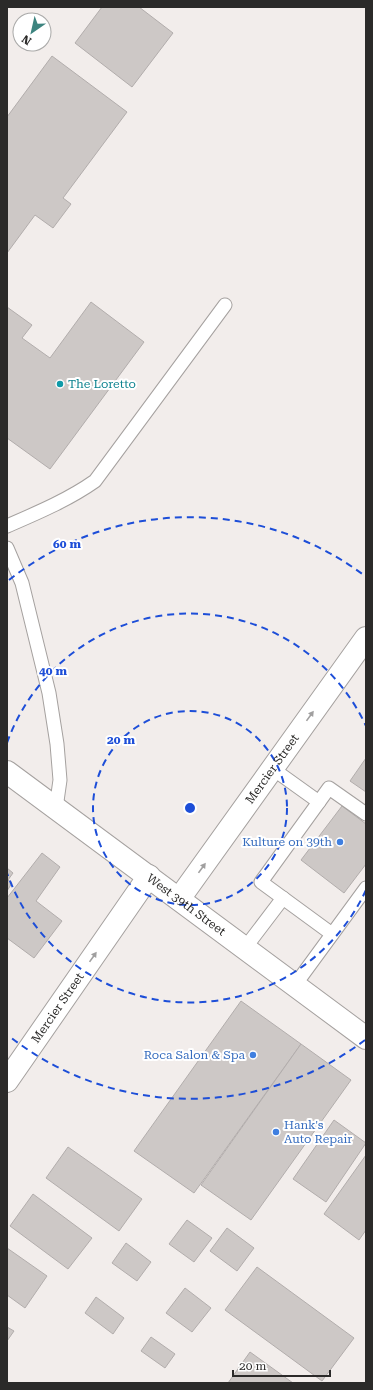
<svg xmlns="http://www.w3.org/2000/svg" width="373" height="1390" viewBox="0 0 373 1390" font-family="'Roboto Serif',serif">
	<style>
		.building { fill: #cdc8c6; stroke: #b2adac }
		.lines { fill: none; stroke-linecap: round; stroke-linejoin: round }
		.service-casing { stroke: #a5a19f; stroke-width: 15 }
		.minor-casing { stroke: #a5a19f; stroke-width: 24 }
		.secondary-casing { stroke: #a5a19f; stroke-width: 24 }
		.service { stroke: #fff; stroke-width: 13 }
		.minor { stroke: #fff; stroke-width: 22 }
		.secondary { stroke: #fff; stroke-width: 22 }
		.oneway { fill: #a09f9f }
		.ring { fill: none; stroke: #1d4ed8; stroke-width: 2; stroke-dasharray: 7 5 }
		.culture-dot { fill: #0f9aa8; stroke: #fff; stroke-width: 1.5 }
		.shop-dot { fill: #3f7fe0; stroke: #fff; stroke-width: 1.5 }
		.labels { text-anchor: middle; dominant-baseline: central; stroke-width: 4; stroke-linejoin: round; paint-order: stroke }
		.culture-label { font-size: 12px; fill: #0d838f; stroke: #fff; text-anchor: start }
		.street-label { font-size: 12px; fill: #2b2a29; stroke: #fff }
		.shop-label { font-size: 12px; fill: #366cbe; stroke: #fff; text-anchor: end }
		.centre { fill: #1d4ed8; stroke: #fff; stroke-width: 2 }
		.ring-label { font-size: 12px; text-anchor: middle; font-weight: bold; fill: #1d4ed8; stroke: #fff; stroke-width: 4; stroke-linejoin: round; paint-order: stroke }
	</style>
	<rect width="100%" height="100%" fill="#f2edeb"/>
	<!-- building -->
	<g class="building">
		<path d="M102,7H139L173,33L132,87L75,43Z"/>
		<path d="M52,56L127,112L63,198L71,204L53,228L35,215L7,253V117Z"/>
		<path d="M91,302L144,342L50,469L7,438V307L32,325L22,338L50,358Z"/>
		<path d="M366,758V792L350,781Z"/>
		<path d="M342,806L366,824V864L344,893L301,860Z"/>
		<path d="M42,853L60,867L36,901L62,921L34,958L7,938V898Z"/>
		<path d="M7,868L13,873L8,880L12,883L7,891Z"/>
		<path d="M241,1001L301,1044L194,1193L134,1151Z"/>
		<path d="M301,1044L351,1080L251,1220L201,1185Z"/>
		<path d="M334,1120L366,1143L326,1202L293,1179Z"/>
		<path d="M68,1147L142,1199L119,1231L46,1178Z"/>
		<path d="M366,1155V1230L359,1240L324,1214Z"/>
		<path d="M33,1194L92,1238L68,1269L10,1226Z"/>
		<path d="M187,1220L212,1238L194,1262L169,1244Z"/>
		<path d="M227,1228L254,1248L237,1271L210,1251Z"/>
		<path d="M126,1243L151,1262L137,1281L112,1263Z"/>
		<path d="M7,1248L47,1276L25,1308L7,1295Z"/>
		<path d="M257,1267L354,1338L322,1381L225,1310Z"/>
		<path d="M185,1288L211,1308L192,1332L166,1313Z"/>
		<path d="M96,1297L124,1318L113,1334L85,1313Z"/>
		<path d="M7,1327L14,1331L7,1341Z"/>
		<path d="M151,1337L175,1354L165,1368L141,1351Z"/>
		<path d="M250,1352L293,1383H228Z"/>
	</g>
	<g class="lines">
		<defs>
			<g id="service">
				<path d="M7,526C37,513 68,500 95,481L225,305"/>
				<path d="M7,548L22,583L49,693L57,744L60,780L56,808"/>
				<path d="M273,769L319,802"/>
				<path d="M332,934L261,882L329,788L366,814"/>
				<path d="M245,948L283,898"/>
				<path d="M295,985L366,888"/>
			</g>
			<g id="minor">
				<path id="s1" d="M179,899L366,638"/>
				<path id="s2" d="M7,1081L149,876"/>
			</g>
			<g id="secondary">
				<path id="s3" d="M7,772L366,1038"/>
			</g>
		</defs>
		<!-- service casing -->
		<use href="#service" class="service-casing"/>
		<!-- minor casing -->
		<use href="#minor" class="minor-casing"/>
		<!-- secondary casing -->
		<use href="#secondary" class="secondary-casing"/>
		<!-- service -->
		<use href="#service" class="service"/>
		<!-- minor -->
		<use href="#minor" class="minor"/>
		<!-- secondary -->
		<use href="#secondary" class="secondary"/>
	</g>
	<!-- one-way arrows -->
	<defs><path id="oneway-solid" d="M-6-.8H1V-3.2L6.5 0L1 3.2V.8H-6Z"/></defs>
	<g class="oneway">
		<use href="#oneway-solid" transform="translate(310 716) rotate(-54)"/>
		<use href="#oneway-solid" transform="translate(202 868) rotate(-54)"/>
		<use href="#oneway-solid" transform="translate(93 957) rotate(-55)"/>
	</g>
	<!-- distance rings -->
	<g class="ring">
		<circle cx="190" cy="808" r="97"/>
		<path d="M366 890A194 194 0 0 1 7 873M7 743A194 194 0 0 1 366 726"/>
		<path d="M365 1040A291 291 0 0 1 9 1036M9 580A291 291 0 0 1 365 576"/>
	</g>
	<!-- markers -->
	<circle class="culture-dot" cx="60" cy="384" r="4"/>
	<g class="shop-dot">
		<circle cx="340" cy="842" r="4"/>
		<circle cx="253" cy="1055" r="4"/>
		<circle cx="276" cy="1132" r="4"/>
	</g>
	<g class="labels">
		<!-- culture labels -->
		<g class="culture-label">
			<text x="68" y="384">The Loretto</text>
		</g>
		<!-- street labels -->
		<g class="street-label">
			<text stroke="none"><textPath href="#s1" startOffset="160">Mercier Street</textPath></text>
			<text stroke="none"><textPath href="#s3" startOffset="223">West 39th Street</textPath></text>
			<text stroke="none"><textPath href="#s2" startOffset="89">Mercier Street</textPath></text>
		</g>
		<!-- shop labels -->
		<g class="shop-label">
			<text x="332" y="842">Kulture on 39th</text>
			<text x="245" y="1055">Roca Salon &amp; Spa</text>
			<text x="284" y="1125" text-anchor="start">Hank's<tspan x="284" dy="14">Auto Repair</tspan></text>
		</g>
	</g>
	<circle cx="190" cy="808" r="6" class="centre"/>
	<g class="ring-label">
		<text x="67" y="548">60 m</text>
		<text x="53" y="675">40 m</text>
		<text x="121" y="744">20 m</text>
	</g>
	<!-- border -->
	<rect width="373" height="1390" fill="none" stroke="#2b2a29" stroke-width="16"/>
	<!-- north arrow -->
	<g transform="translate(32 32) rotate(214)"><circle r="19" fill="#ffffff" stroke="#aaaaa9"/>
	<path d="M0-3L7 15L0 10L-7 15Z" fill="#3d847f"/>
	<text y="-6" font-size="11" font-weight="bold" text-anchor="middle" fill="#2b2a29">N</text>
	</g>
	<!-- scale -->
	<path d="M233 1370v6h97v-6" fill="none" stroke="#2b2a29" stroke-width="2"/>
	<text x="239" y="1370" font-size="12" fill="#2b2a29" stroke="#ffffff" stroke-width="3" paint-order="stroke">20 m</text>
</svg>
